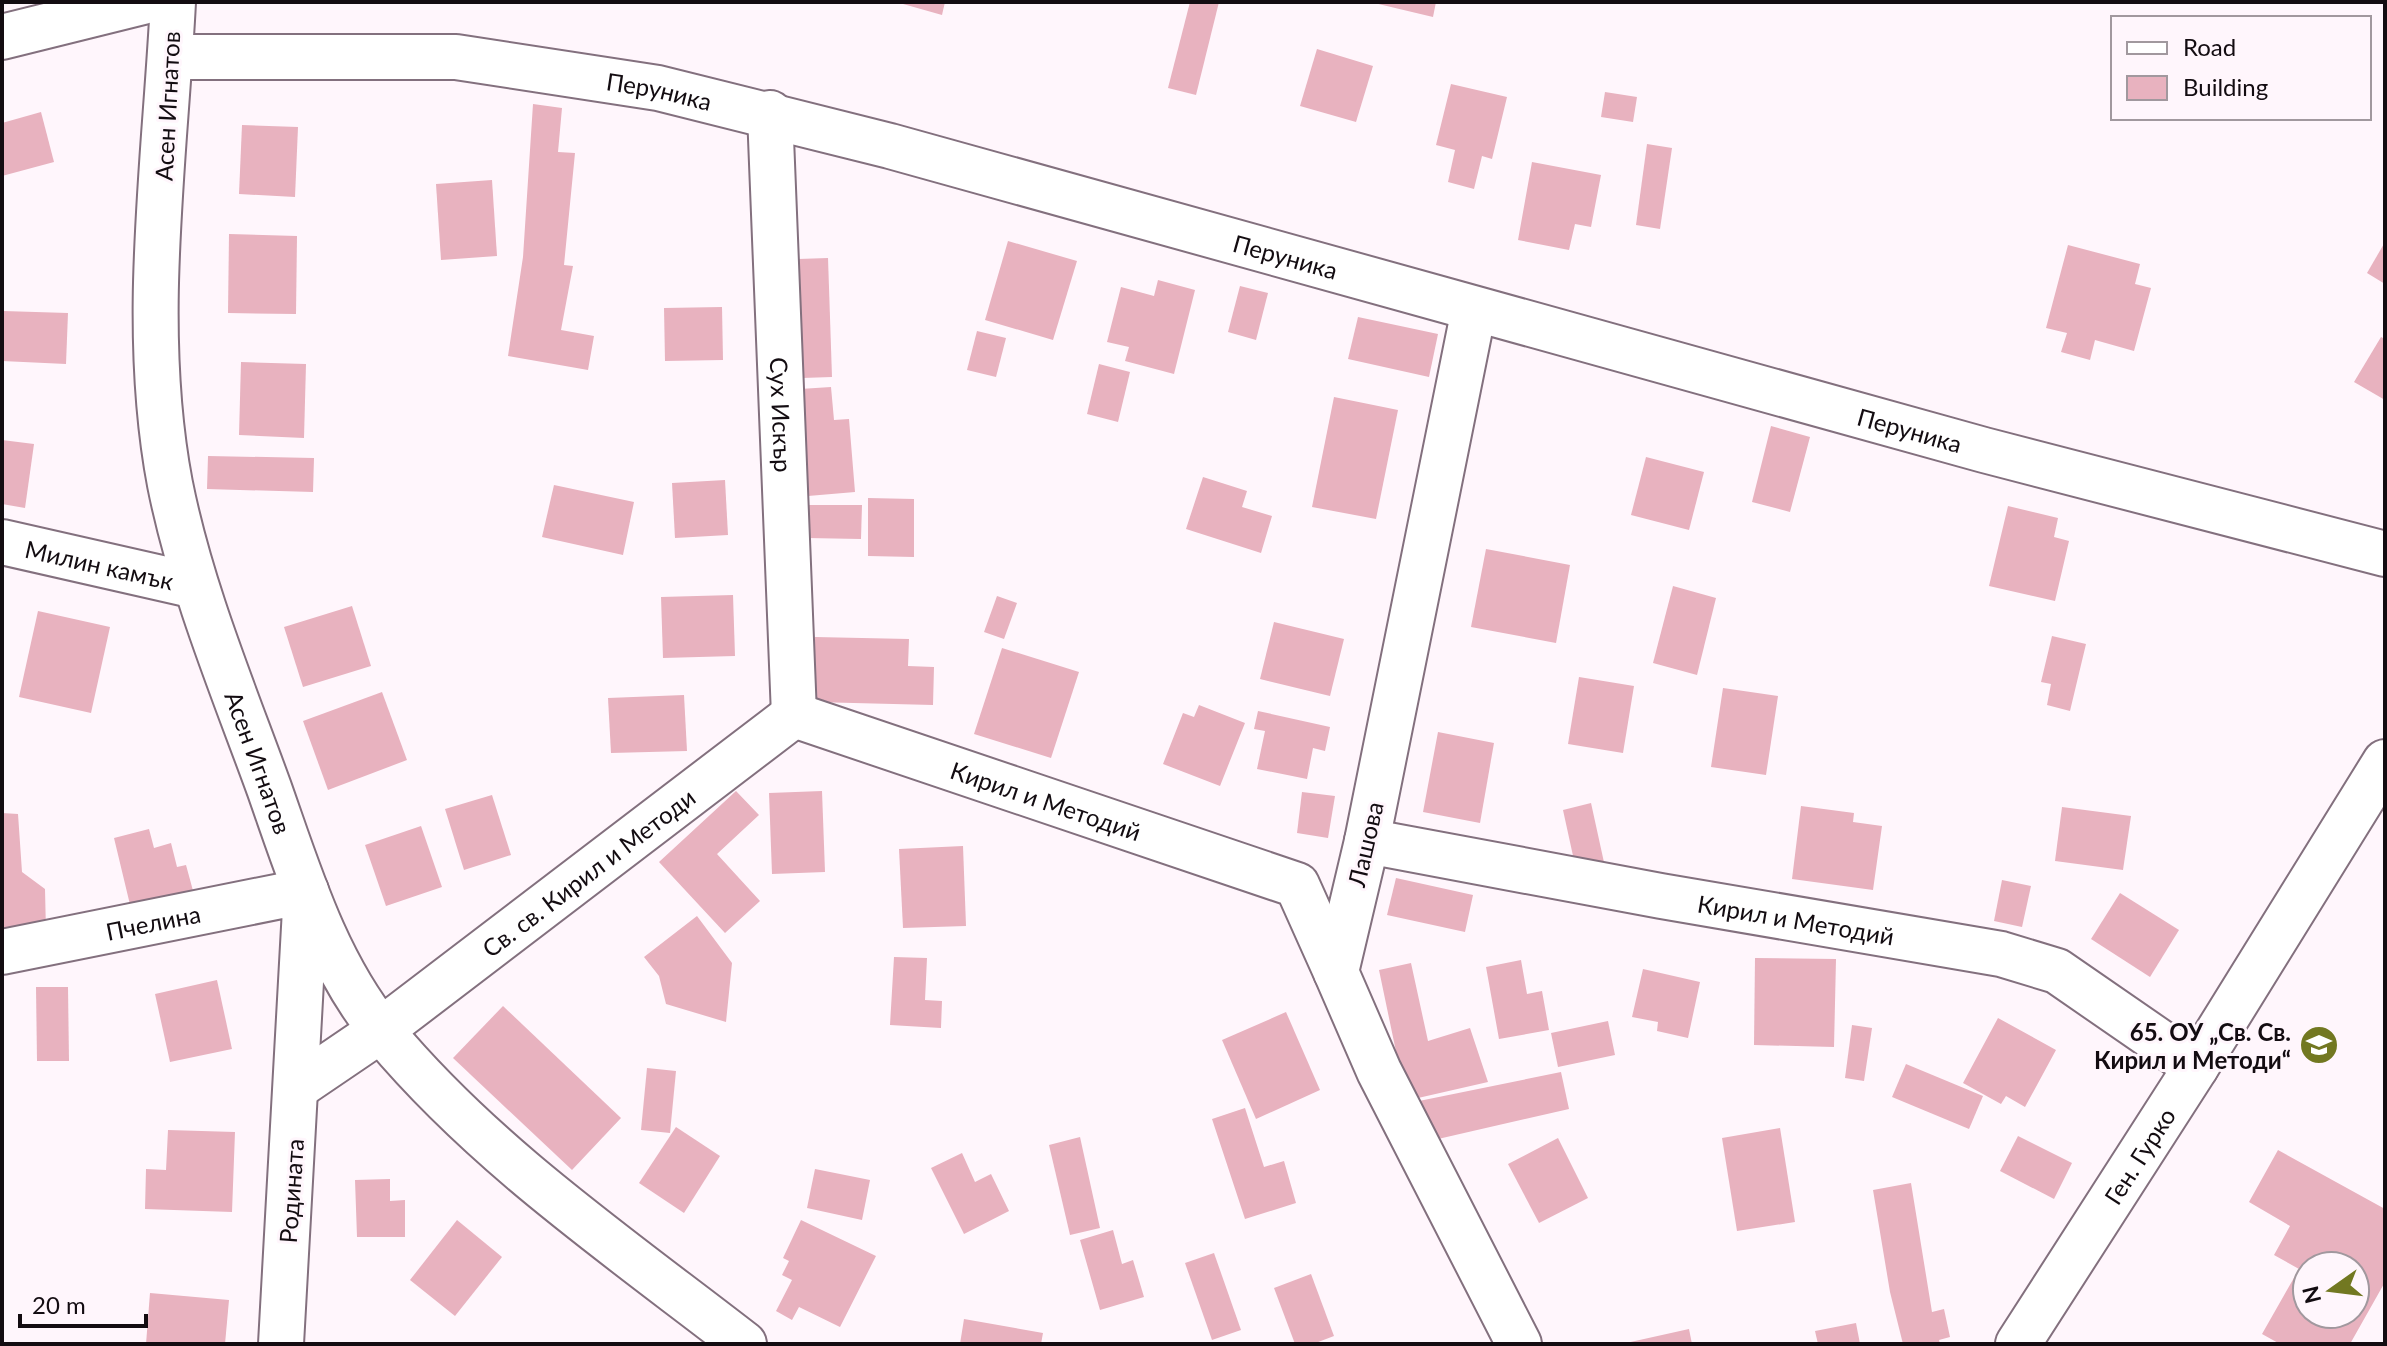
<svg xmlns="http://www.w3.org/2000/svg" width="2387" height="1346" viewBox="0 0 2387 1346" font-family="Lato,sans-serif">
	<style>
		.building { fill: #e8b2bf; fill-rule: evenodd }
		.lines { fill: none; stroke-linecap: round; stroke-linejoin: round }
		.minor-casing { stroke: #83707e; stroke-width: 48 }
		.minor { stroke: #fff; stroke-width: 44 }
		.labels { text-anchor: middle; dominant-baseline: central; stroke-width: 6; stroke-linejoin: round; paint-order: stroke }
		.street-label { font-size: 24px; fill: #130c11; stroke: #fff6fc }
		.poi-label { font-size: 24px; font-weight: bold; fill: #130c11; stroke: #fff6fc; text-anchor: end }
	</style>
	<rect width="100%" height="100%" fill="#fff6fc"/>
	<!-- building -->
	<g class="building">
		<path d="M896,2H945L942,15Z"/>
		<path d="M1190,2H1219L1196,95L1168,88Z"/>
		<path d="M1370,2H1436L1433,17Z"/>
		<path d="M1317,49L1373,66L1356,122L1300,106Z"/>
		<path d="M1451,84L1507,97L1492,159L1482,156L1474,189L1448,182L1455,150L1436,145Z"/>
		<path d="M1605,92L1637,97L1633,122L1601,117Z"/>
		<path d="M533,104L562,108L558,152L575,153L564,265L573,266L561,330L594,336L588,370L508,356L523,257Z"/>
		<path d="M41,112L54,162L2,176V123Z"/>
		<path d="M242,125L298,127L295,197L239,194Z"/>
		<path d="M1647,144L1672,148L1660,229L1636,225Z"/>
		<path d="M1532,162L1601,175L1591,227L1575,224L1569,250L1518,240Z"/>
		<path d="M492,180L497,256L441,260L436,184Z"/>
		<path d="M229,234L297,236L296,314L228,313Z"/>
		<path d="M1008,241L1077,261L1053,340L985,320Z"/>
		<path d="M2385,242V284L2367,273Z"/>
		<path d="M2068,245L2140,264L2135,284L2151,288L2134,351L2095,340L2090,360L2061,352L2067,333L2046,328Z"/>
		<path d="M828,258L832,377L802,378L798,259Z"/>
		<path d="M1158,280L1195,290L1174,374L1125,361L1129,347L1107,342L1121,287L1154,296Z"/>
		<path d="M1240,286L1268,293L1256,340L1228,332Z"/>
		<path d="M722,307L723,360L665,361L664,308Z"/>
		<path d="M3,311L68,313L66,364L2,361Z"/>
		<path d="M1358,317L1438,334L1429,377L1348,359Z"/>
		<path d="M977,331L1006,338L996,377L967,370Z"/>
		<path d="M2381,337L2385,339V400L2354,382Z"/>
		<path d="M241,362L306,364L304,438L239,435Z"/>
		<path d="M1099,364L1130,372L1118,422L1087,414Z"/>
		<path d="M831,387L834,420L849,419L855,492L808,496L800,389Z"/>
		<path d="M1334,397L1398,410L1376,519L1312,507Z"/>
		<path d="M1771,426L1810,437L1790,512L1752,502Z"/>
		<path d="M2,440L34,444L25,508L2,504Z"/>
		<path d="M208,456L314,458L313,492L207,489Z"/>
		<path d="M1646,457L1704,472L1689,530L1631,515Z"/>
		<path d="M1203,477L1247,491L1242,507L1272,516L1261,553L1186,529Z"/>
		<path d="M725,480L728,535L675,538L672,483Z"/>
		<path d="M554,485L634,502L623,555L542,537Z"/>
		<path d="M868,498L914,499V557L868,556Z"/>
		<path d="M807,505H862L861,539L807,538Z"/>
		<path d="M2008,506L2058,518L2054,537L2069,541L2055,601L1989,586Z"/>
		<path d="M1486,549L1570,565L1556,643L1471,627Z"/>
		<path d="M1673,586L1716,598L1697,675L1653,663Z"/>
		<path d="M733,595L735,656L663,658L661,597Z"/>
		<path d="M997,596L1017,603L1004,639L984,632Z"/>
		<path d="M352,606L371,666L303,687L284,627Z"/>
		<path d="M38,611L110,627L91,713L19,697Z"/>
		<path d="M1274,622L1344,639L1330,696L1260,679Z"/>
		<path d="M2052,636L2086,644L2070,711L2047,705L2051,684L2041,682Z"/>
		<path d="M815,637L909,639L908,666L934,667L933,705L814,702Z"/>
		<path d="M1002,648L1079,672L1051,758L974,734Z"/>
		<path d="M1579,677L1634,686L1623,753L1568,744Z"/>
		<path d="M1723,688L1778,696L1766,775L1711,767Z"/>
		<path d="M382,692L407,760L328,790L303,721Z"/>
		<path d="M684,695L687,751L611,753L608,698Z"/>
		<path d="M1199,705L1245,723L1220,786L1163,764L1183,713L1194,717Z"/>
		<path d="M1258,711L1330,727L1325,751L1313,748L1307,779L1257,769L1265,731L1254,729Z"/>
		<path d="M1438,732L1494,743L1480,823L1423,812Z"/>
		<path d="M736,791L759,815L717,854L760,901L725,933L659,862Z"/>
		<path d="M822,791L825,872L772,874L769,793Z"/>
		<path d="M1302,792L1335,796L1328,838L1297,833Z"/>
		<path d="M492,795L511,855L464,870L445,809Z"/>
		<path d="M1591,803L1605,867L1575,865L1563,810Z"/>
		<path d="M1801,806L1854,813L1853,822L1882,826L1873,890L1792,879Z"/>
		<path d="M2062,807L2131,816L2123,870L2055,861Z"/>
		<path d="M2,813L18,814L22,872L45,889L46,932L2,939Z"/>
		<path d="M421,826L442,887L386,906L365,845Z"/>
		<path d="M149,829L154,848L171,843L177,867L186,865L195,898L132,913L114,838Z"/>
		<path d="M963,846L966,926L903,928L899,849Z"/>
		<path d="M1396,878L1473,895L1465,932L1387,915Z"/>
		<path d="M2002,880L2031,886L2022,927L1994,921Z"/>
		<path d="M2120,893L2179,930L2150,977L2091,939Z"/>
		<path d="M697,916L732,963L726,1022L666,1004L659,976L644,957Z"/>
		<path d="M894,957L927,958L925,1000L942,1001L941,1028L890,1025Z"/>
		<path d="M1755,958L1836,959L1834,1047L1754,1045Z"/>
		<path d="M1521,960L1527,994L1542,991L1549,1030L1499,1039L1486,967Z"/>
		<path d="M1411,963L1428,1041L1470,1028L1488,1082L1418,1098L1398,1061L1379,970Z"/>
		<path d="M1643,969L1700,982L1688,1038L1657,1031L1658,1022L1632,1017Z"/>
		<path d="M217,980L232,1049L170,1062L155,994Z"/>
		<path d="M36,987H68L69,1061H37Z"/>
		<path d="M503,1006L621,1118L572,1170L453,1058Z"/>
		<path d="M1286,1012L1320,1090L1256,1119L1222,1040Z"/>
		<path d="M1998,1018L2056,1050L2025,1107L2006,1096L2001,1104L1963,1083Z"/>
		<path d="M1608,1021L1615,1055L1558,1067L1551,1033Z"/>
		<path d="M1852,1025L1872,1028L1864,1081L1845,1078Z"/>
		<path d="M1906,1064L1983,1096L1969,1129L1892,1097Z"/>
		<path d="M647,1068L676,1071L670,1133L641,1130Z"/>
		<path d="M1561,1072L1569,1109L1438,1139L1419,1101Z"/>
		<path d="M1245,1108L1264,1167L1284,1161L1296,1203L1245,1219L1212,1119Z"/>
		<path d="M676,1127L720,1156L684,1213L639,1183Z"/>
		<path d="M1780,1128L1795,1222L1737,1231L1722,1138Z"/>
		<path d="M168,1130L235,1132L232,1212L145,1209L146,1169L166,1170Z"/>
		<path d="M2018,1136L2072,1163L2054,1199L2000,1171Z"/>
		<path d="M1080,1137L1100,1228L1070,1235L1049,1145Z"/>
		<path d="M1558,1138L1588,1198L1539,1223L1508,1164Z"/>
		<path d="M2278,1150L2385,1209V1282L2350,1344H2280L2262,1334L2299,1269L2274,1255L2290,1226L2249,1202ZM2307,1266H2355V1314H2307Z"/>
		<path d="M962,1153L975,1182L991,1174L1009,1211L964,1234L931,1168Z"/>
		<path d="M815,1169L870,1180L862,1220L807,1208Z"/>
		<path d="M390,1179V1201L405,1200V1237H357L355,1180Z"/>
		<path d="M1911,1183L1932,1312L1944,1309L1950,1337L1939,1340L1940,1344H1903L1890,1292L1873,1190Z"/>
		<path d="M457,1220L502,1257L455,1316L410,1280Z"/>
		<path d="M801,1220L876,1256L840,1327L799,1307L792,1320L776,1311L792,1280L782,1275L789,1261L783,1258Z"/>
		<path d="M1113,1230L1122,1264L1133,1260L1144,1297L1100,1310L1080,1240Z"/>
		<path d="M1214,1253L1241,1330L1212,1340L1185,1263Z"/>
		<path d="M1311,1274L1334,1336L1313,1344H1295L1274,1288Z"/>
		<path d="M150,1293L229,1300L225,1344H146Z"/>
		<path d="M964,1319L1043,1333L1041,1344H960Z"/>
		<path d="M1856,1323L1860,1344H1818L1815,1331Z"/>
		<path d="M1689,1329L1692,1344H1626V1343Z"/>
	</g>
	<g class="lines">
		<defs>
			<g id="minor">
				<path id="s1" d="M173,2C165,161 140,327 170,484C191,589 233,689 269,788C299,873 326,964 384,1034C486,1156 619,1247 744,1344"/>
				<path d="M2,37L143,2"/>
				<path id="s2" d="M170,57H456L658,88L890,146L1984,450L2385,554"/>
				<path id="s3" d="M770,113L794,715"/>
				<path d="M1474,309L1367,841L1336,972L1379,1071L1519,1344"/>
				<path id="s4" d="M2,542L196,586"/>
				<path id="s5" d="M794,715L1297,885L1336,972"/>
				<path id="s6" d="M1367,841L1661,896L2001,954L2057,971L2196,1067"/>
				<path id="s7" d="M2,952L306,891L281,1344"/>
				<path id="s8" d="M297,1087L381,1030L794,715"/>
				<path id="s9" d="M2018,1344L2196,1067L2385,762"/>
			</g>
		</defs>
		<!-- minor casing -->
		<use href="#minor" class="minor-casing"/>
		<!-- minor -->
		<use href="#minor" class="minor"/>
	</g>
	<!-- icons -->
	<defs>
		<symbol id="school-disc" viewBox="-11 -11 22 22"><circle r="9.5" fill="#727821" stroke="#fff6fc"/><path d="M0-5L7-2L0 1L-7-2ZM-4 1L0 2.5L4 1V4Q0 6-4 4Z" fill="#fff"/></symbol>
	</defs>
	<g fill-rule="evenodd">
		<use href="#school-disc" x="2297" y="1023" width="44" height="44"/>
	</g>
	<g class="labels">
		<!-- street labels -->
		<g class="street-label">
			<text stroke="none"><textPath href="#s2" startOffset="492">Перуника</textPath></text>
			<text transform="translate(167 106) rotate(-87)">Асен Игнатов</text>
			<text stroke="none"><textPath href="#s2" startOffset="1140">Перуника</textPath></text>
			<text stroke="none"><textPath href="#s3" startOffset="302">Сух Искър</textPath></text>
			<text stroke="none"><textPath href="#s2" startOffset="1788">Перуника</textPath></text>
			<text stroke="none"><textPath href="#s4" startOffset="100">Милин камък</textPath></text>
			<text stroke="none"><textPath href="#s1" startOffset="776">Асен Игнатов</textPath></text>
			<text stroke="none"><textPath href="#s5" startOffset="266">Кирил и Методий</textPath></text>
			<text transform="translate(1365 844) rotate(-77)">Лашова</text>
			<text stroke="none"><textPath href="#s8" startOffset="362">Св. св. Кирил и Методи</textPath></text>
			<text stroke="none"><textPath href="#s6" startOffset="436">Кирил и Методий</textPath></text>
			<text stroke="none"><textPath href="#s7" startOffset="154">Пчелина</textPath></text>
			<text stroke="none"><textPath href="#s9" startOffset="224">Ген. Гурко</textPath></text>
			<text transform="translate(291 1191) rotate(-86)">Родината</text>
		</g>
		<!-- poi labels -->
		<g class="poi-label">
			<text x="2291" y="1031">65. ОУ „Св. Св.<tspan x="2291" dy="28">Кирил и Методи“</tspan></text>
		</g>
	</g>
	<!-- border -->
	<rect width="2387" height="1346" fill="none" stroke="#130c11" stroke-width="8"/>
	<!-- legend -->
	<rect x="2111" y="16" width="260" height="104" fill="#fff6fc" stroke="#a1989e" stroke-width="2"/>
	<rect x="2127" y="42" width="40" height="12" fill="#ffffff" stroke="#a1989e" stroke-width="2"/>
	<text x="2183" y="56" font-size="24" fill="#130c11">Road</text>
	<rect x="2127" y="76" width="40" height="24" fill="#e8b2bf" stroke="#a1989e" stroke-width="2"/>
	<text x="2183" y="96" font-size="24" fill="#130c11">Building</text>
	<!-- north arrow -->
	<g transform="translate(2331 1290) rotate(256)"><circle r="38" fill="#fff6fc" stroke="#a1989e" stroke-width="2"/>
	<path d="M0-6L14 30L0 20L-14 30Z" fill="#727821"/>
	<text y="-12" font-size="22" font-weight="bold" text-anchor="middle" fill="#130c11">N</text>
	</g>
	<!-- scale -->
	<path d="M20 1314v12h126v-12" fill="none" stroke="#130c11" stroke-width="4"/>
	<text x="32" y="1314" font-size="24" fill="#130c11" stroke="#fff6fc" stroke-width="6" paint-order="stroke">20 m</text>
</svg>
